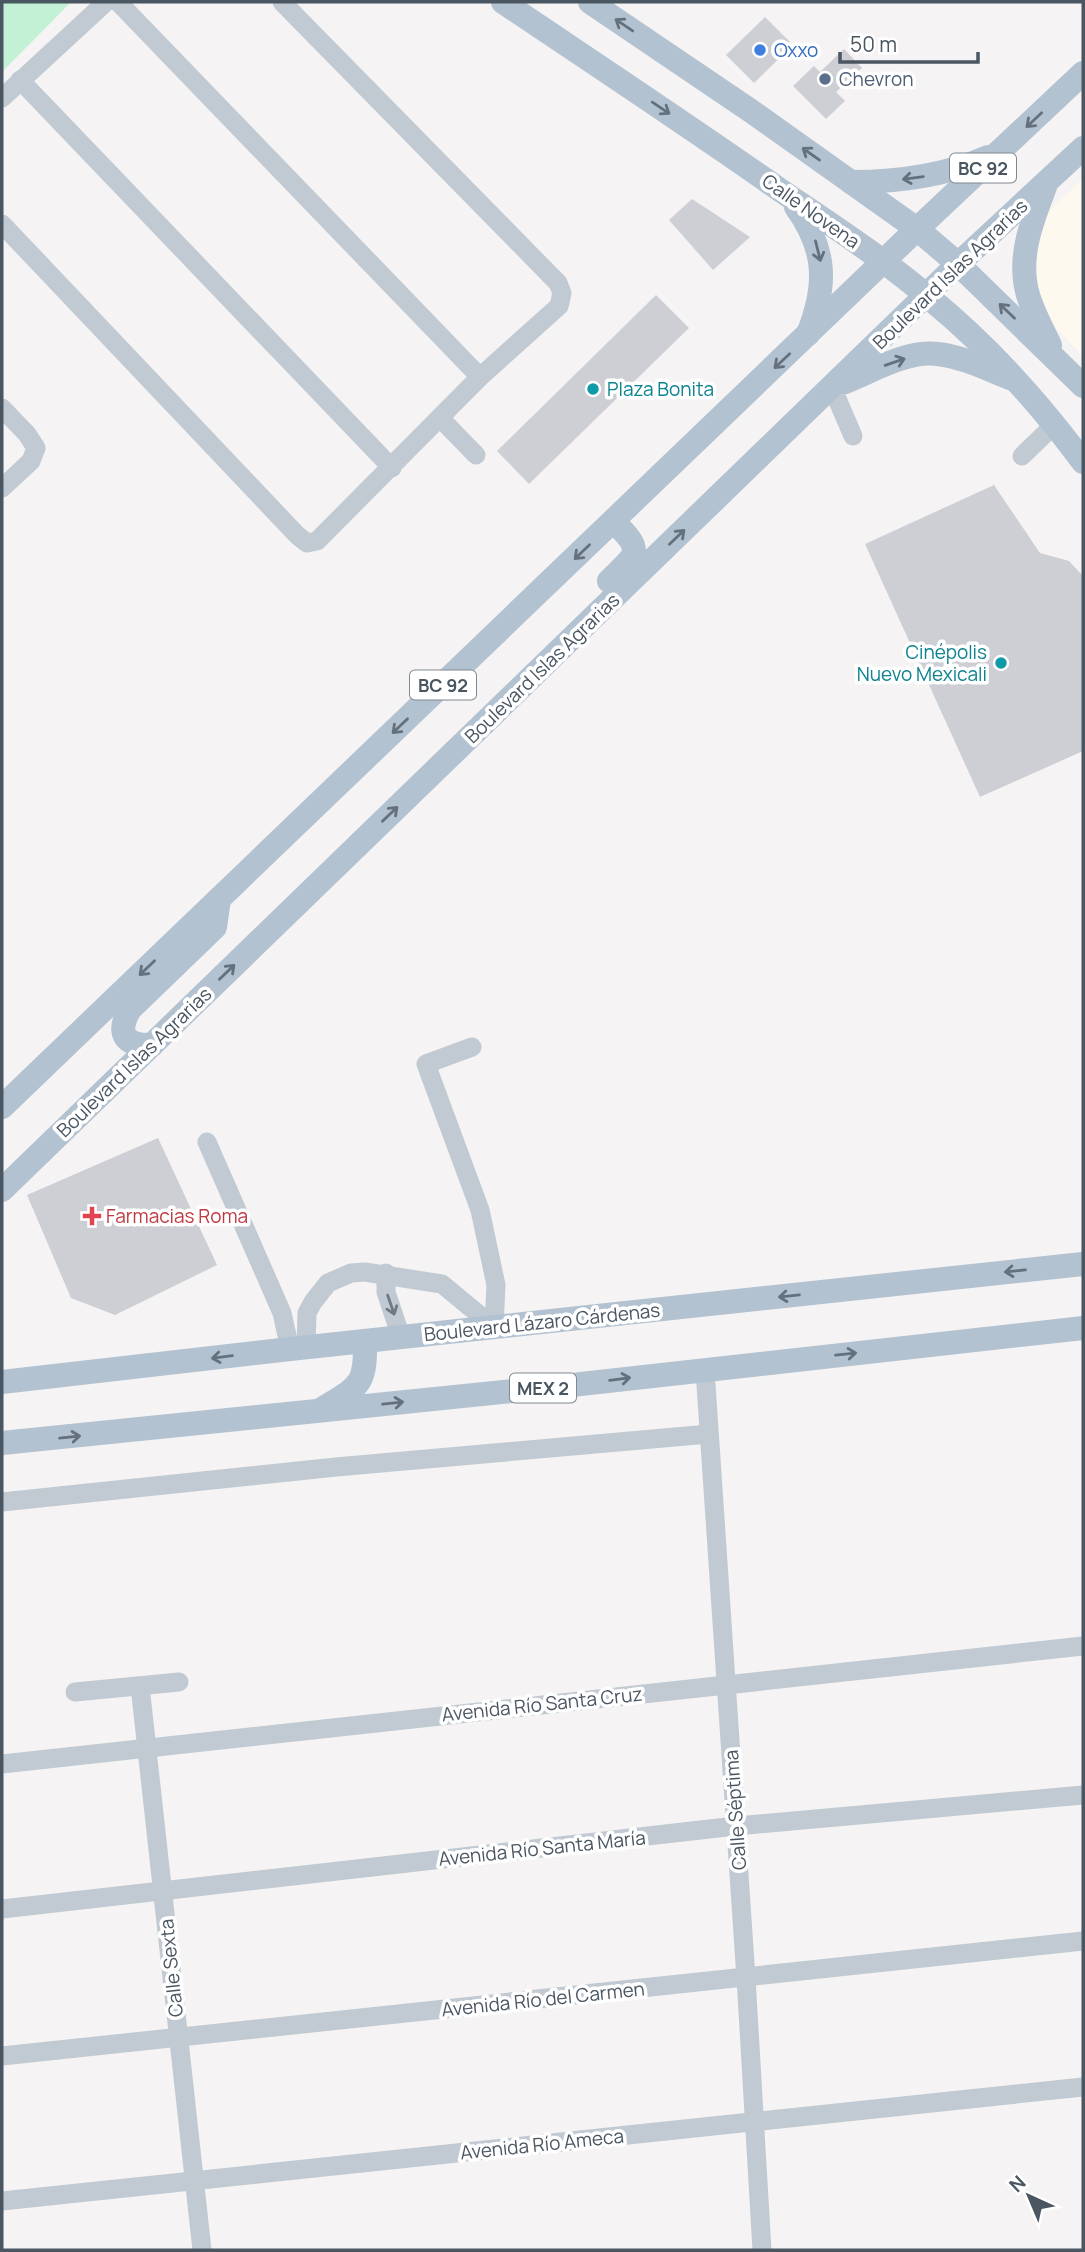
<svg xmlns="http://www.w3.org/2000/svg" width="1085" height="2252" viewBox="0 0 1085 2252" font-family="Manrope,sans-serif">
	<style>
		.commercial { fill: #fdf9ef }
		.green { fill: #c3f1d5 }
		.building { fill: #cdcfd5 }
		.lines { fill: none; stroke-linecap: round; stroke-linejoin: round }
		.minor { stroke: #c1cad2; stroke-width: 19 }
		.major { stroke: #b3c2d1; stroke-width: 24 }
		.oneway { stroke: #64717d }
		.oneway2 { stroke: #6e7983 }
		.shop-dot { fill: #3f7fe0; stroke: #fff; stroke-width: 2.5 }
		.service-dot { fill: #5c6f8a; stroke: #fff; stroke-width: 2.5 }
		.culture-dot { fill: #0f9aa8; stroke: #fff; stroke-width: 2.5 }
		.health-dot { fill: #e0444e; stroke: #fff; stroke-width: 2.5 }
		.labels { text-anchor: middle; dominant-baseline: central; stroke-width: 7; stroke-linejoin: round; paint-order: stroke }
		.shield { fill: #fff; stroke: #808990; stroke-width: 2 }
		.shield-label { font-size: 18px; font-weight: bold; fill: #4a5661 }
		.shop-label { font-size: 19px; fill: #366cbe; stroke: #fff; text-anchor: start }
		.service-label { font-size: 19px; fill: #4e5e75; stroke: #fff; text-anchor: start }
		.street-label { font-size: 19px; fill: #4a5661; stroke: #fff }
		.culture-label { font-size: 19px; fill: #0d838f; stroke: #fff; text-anchor: start }
		.health-label { font-size: 19px; fill: #be3a42; stroke: #fff; text-anchor: start }
	</style>
	<rect width="100%" height="100%" fill="#f5f3f3"/>
	<!-- commercial -->
	<path class="commercial" d="M1083,178V357L1057,329L1039,304L1034,240L1048,212Z"/>
	<!-- green -->
	<path class="green" d="M2,2H71L2,72Z"/>
	<!-- building -->
	<g class="building">
		<path d="M765,17L793,45L754,83L726,55Z"/>
		<path d="M844,49L862,68L836,92L845,101L826,119L793,86L814,66L820,72Z"/>
		<path d="M692,199L750,237L713,270L669,220Z"/>
		<path d="M656,295L689,328L529,484L497,451Z"/>
		<path d="M994,485L1040,553L1069,561L1083,576V751L980,797L865,544Z"/>
		<path d="M158,1138L217,1265L115,1315L71,1298L27,1195Z"/>
	</g>
	<g class="lines">
		<!-- minor -->
		<g class="minor">
			<path d="M118,2L480,377"/>
			<path d="M20,80L392,468"/>
			<path d="M2,98L106,2"/>
			<path d="M2,224L297,535L307,543L317,541L480,377L559,306L562,293L558,283L282,2"/>
			<path d="M832,387L853,436"/>
			<path d="M2,408L27,434L36,448L31,461L2,488"/>
			<path d="M440,418L476,455"/>
			<path d="M1022,456L1054,425"/>
			<path d="M472,1047L426,1064L480,1210L496,1285L494,1327"/>
			<path d="M207,1142L282,1313L290,1349"/>
			<path d="M386,1273V1292L401,1337"/>
			<path d="M306,1347L307,1313L313,1302L328,1283L351,1273L365,1272L442,1284L494,1327"/>
			<path d="M705,1370L746,1978L762,2250"/>
			<path d="M2,1502L336,1467L709,1434"/>
			<path d="M140,1686L202,2250"/>
			<path d="M75,1692L179,1682"/>
			<path d="M2,1764L1083,1646"/>
			<path d="M2,1909L736,1826L1083,1795"/>
			<path d="M2,2056L1083,1941"/>
			<path d="M2,2201L1083,2087"/>
		</g>
		<!-- major -->
		<g class="major">
			<path d="M503,2C595,64 689,126 780,190C830,224 881,257 927,296C986,344 1038,401 1083,462"/>
			<path d="M590,2L751,111L917,229L958,264L1083,386"/>
			<path d="M851,182C899,182 944,176 988,157"/>
			<path d="M1045,187C1032,221 1017,258 1028,295C1033,312 1042,329 1050,345"/>
			<path d="M796,207C827,250 827,286 808,334"/>
			<path d="M845,382C873,371 907,350 938,354C963,357 987,369 1010,378"/>
			<path d="M609,581C637,553 645,552 614,522"/>
			<path d="M152,1045C124,1046 116,1033 130,1009L215,927L219,899"/>
			<path d="M2,1107L917,229L1083,73"/>
			<path d="M2,1190L958,264L1083,148"/>
			<path d="M2,1382L290,1349L1083,1264"/>
			<path d="M322,1409C359,1386 366,1386 365,1341"/>
			<path d="M2,1443L572,1385L1083,1328"/>
		</g>
	</g>
	<!-- one-way arrows -->
	<defs><path id="oneway-shaft" d="M-6 0H5M1.5-3L5.5 0L1.5 3" fill="none" stroke-width="1.6" stroke-linecap="round" stroke-linejoin="round" transform="scale(1.75)"/></defs>
	<g class="oneway">
		<use href="#oneway-shaft" transform="translate(624 25) rotate(-146)"/>
		<use href="#oneway-shaft" transform="translate(661 108) rotate(34)"/>
		<use href="#oneway-shaft" transform="translate(1034 120) rotate(137)"/>
		<use href="#oneway-shaft" transform="translate(811 154) rotate(-145)"/>
		<use href="#oneway-shaft" transform="translate(913 178) rotate(172)"/>
		<use href="#oneway-shaft" transform="translate(818 251) rotate(76)"/>
		<use href="#oneway-shaft" transform="translate(1007 311) rotate(-136)"/>
		<use href="#oneway-shaft" transform="translate(782 361) rotate(137)"/>
		<use href="#oneway-shaft" transform="translate(895 362) rotate(-19)"/>
		<use href="#oneway-shaft" transform="translate(677 537) rotate(-44)"/>
		<use href="#oneway-shaft" transform="translate(582 552) rotate(136)"/>
		<use href="#oneway-shaft" transform="translate(400 726) rotate(136)"/>
		<use href="#oneway-shaft" transform="translate(390 814) rotate(-44)"/>
		<use href="#oneway-shaft" transform="translate(147 968) rotate(136)"/>
		<use href="#oneway-shaft" transform="translate(227 972) rotate(-44)"/>
		<use href="#oneway-shaft" transform="translate(1015 1271) rotate(174)"/>
		<use href="#oneway-shaft" transform="translate(789 1296) rotate(174)"/>
		<use href="#oneway-shaft" transform="translate(846 1354) rotate(-6)"/>
		<use href="#oneway-shaft" transform="translate(222 1357) rotate(173)"/>
		<use href="#oneway-shaft" transform="translate(620 1379) rotate(-7)"/>
		<use href="#oneway-shaft" transform="translate(393 1403) rotate(-6)"/>
		<use href="#oneway-shaft" transform="translate(70 1437) rotate(-6)"/>
	</g>
	<use class="oneway2" href="#oneway-shaft" transform="translate(391 1305) rotate(71)"/>
	<!-- markers -->
	<circle class="shop-dot" cx="760" cy="50" r="7"/>
	<circle class="service-dot" cx="825" cy="79" r="7"/>
	<g class="culture-dot">
		<circle cx="593" cy="389" r="7"/>
		<circle cx="1001" cy="663" r="7"/>
	</g>
	<path class="health-dot" d="M88.5 1205.5h7v7h7v7h-7v7h-7v-7h-7v-7h7z"/>
	<g class="labels">
		<!-- shield labels -->
		<g class="shield">
			<rect x="950" y="153.5" width="66" height="29" rx="5"/>
			<rect x="410" y="670.5" width="66" height="29" rx="5"/>
			<rect x="510" y="1373.5" width="66" height="29" rx="5"/>
		</g>
		<g class="shield-label">
			<text x="983" y="168">BC 92</text>
			<text x="443" y="685">BC 92</text>
			<text x="543" y="1388">MEX 2</text>
		</g>
		<!-- shop labels -->
		<g class="shop-label">
			<text x="774" y="50">Oxxo</text>
		</g>
		<!-- service labels -->
		<g class="service-label">
			<text x="839" y="79">Chevron</text>
		</g>
		<!-- street labels -->
		<g class="street-label">
			<text transform="translate(811 211) rotate(35)">Calle Novena</text>
			<text transform="translate(950 274) rotate(-44)">Boulevard Islas Agrarias</text>
			<text transform="translate(542 668) rotate(-44)">Boulevard Islas Agrarias</text>
			<text transform="translate(134 1062) rotate(-44)">Boulevard Islas Agrarias</text>
			<text transform="translate(542 1322) rotate(-6)">Boulevard Lázaro Cárdenas</text>
			<text transform="translate(542 1704) rotate(-6)">Avenida Río Santa Cruz</text>
			<text transform="translate(735 1810) rotate(-94)">Calle Séptima</text>
			<text transform="translate(542 1848) rotate(-6)">Avenida Río Santa María</text>
			<text transform="translate(171 1968) rotate(-96)">Calle Sexta</text>
			<text transform="translate(543 1999) rotate(-6)">Avenida Río del Carmen</text>
			<text transform="translate(542 2144) rotate(-6)">Avenida Río Ameca</text>
		</g>
		<!-- culture labels -->
		<g class="culture-label">
			<text x="607" y="389">Plaza Bonita</text>
			<text x="987" y="652" text-anchor="end">Cinépolis<tspan x="987" dy="22">Nuevo Mexicali</tspan></text>
		</g>
		<!-- health labels -->
		<g class="health-label">
			<text x="106" y="1216">Farmacias Roma</text>
		</g>
	</g>
	<!-- border -->
	<rect width="1085" height="2252" fill="none" stroke="#4a5661" stroke-width="7"/>
	<!-- north arrow -->
	<g transform="translate(1029 2196) rotate(316)" stroke="#ffffff" stroke-width="5" paint-order="stroke">
	<path d="M0-5L12 26L0 18L-12 26Z" fill="#4a5661"/>
	<text y="-10" font-size="19" font-weight="bold" text-anchor="middle" fill="#4a5661">N</text>
	</g>
	<!-- scale -->
	<path d="M840 52v10h138v-10" fill="none" stroke="#4a5661" stroke-width="3.5"/>
	<text x="850" y="52" font-size="21" fill="#4a5661" stroke="#ffffff" stroke-width="5" paint-order="stroke">50 m</text>
</svg>
